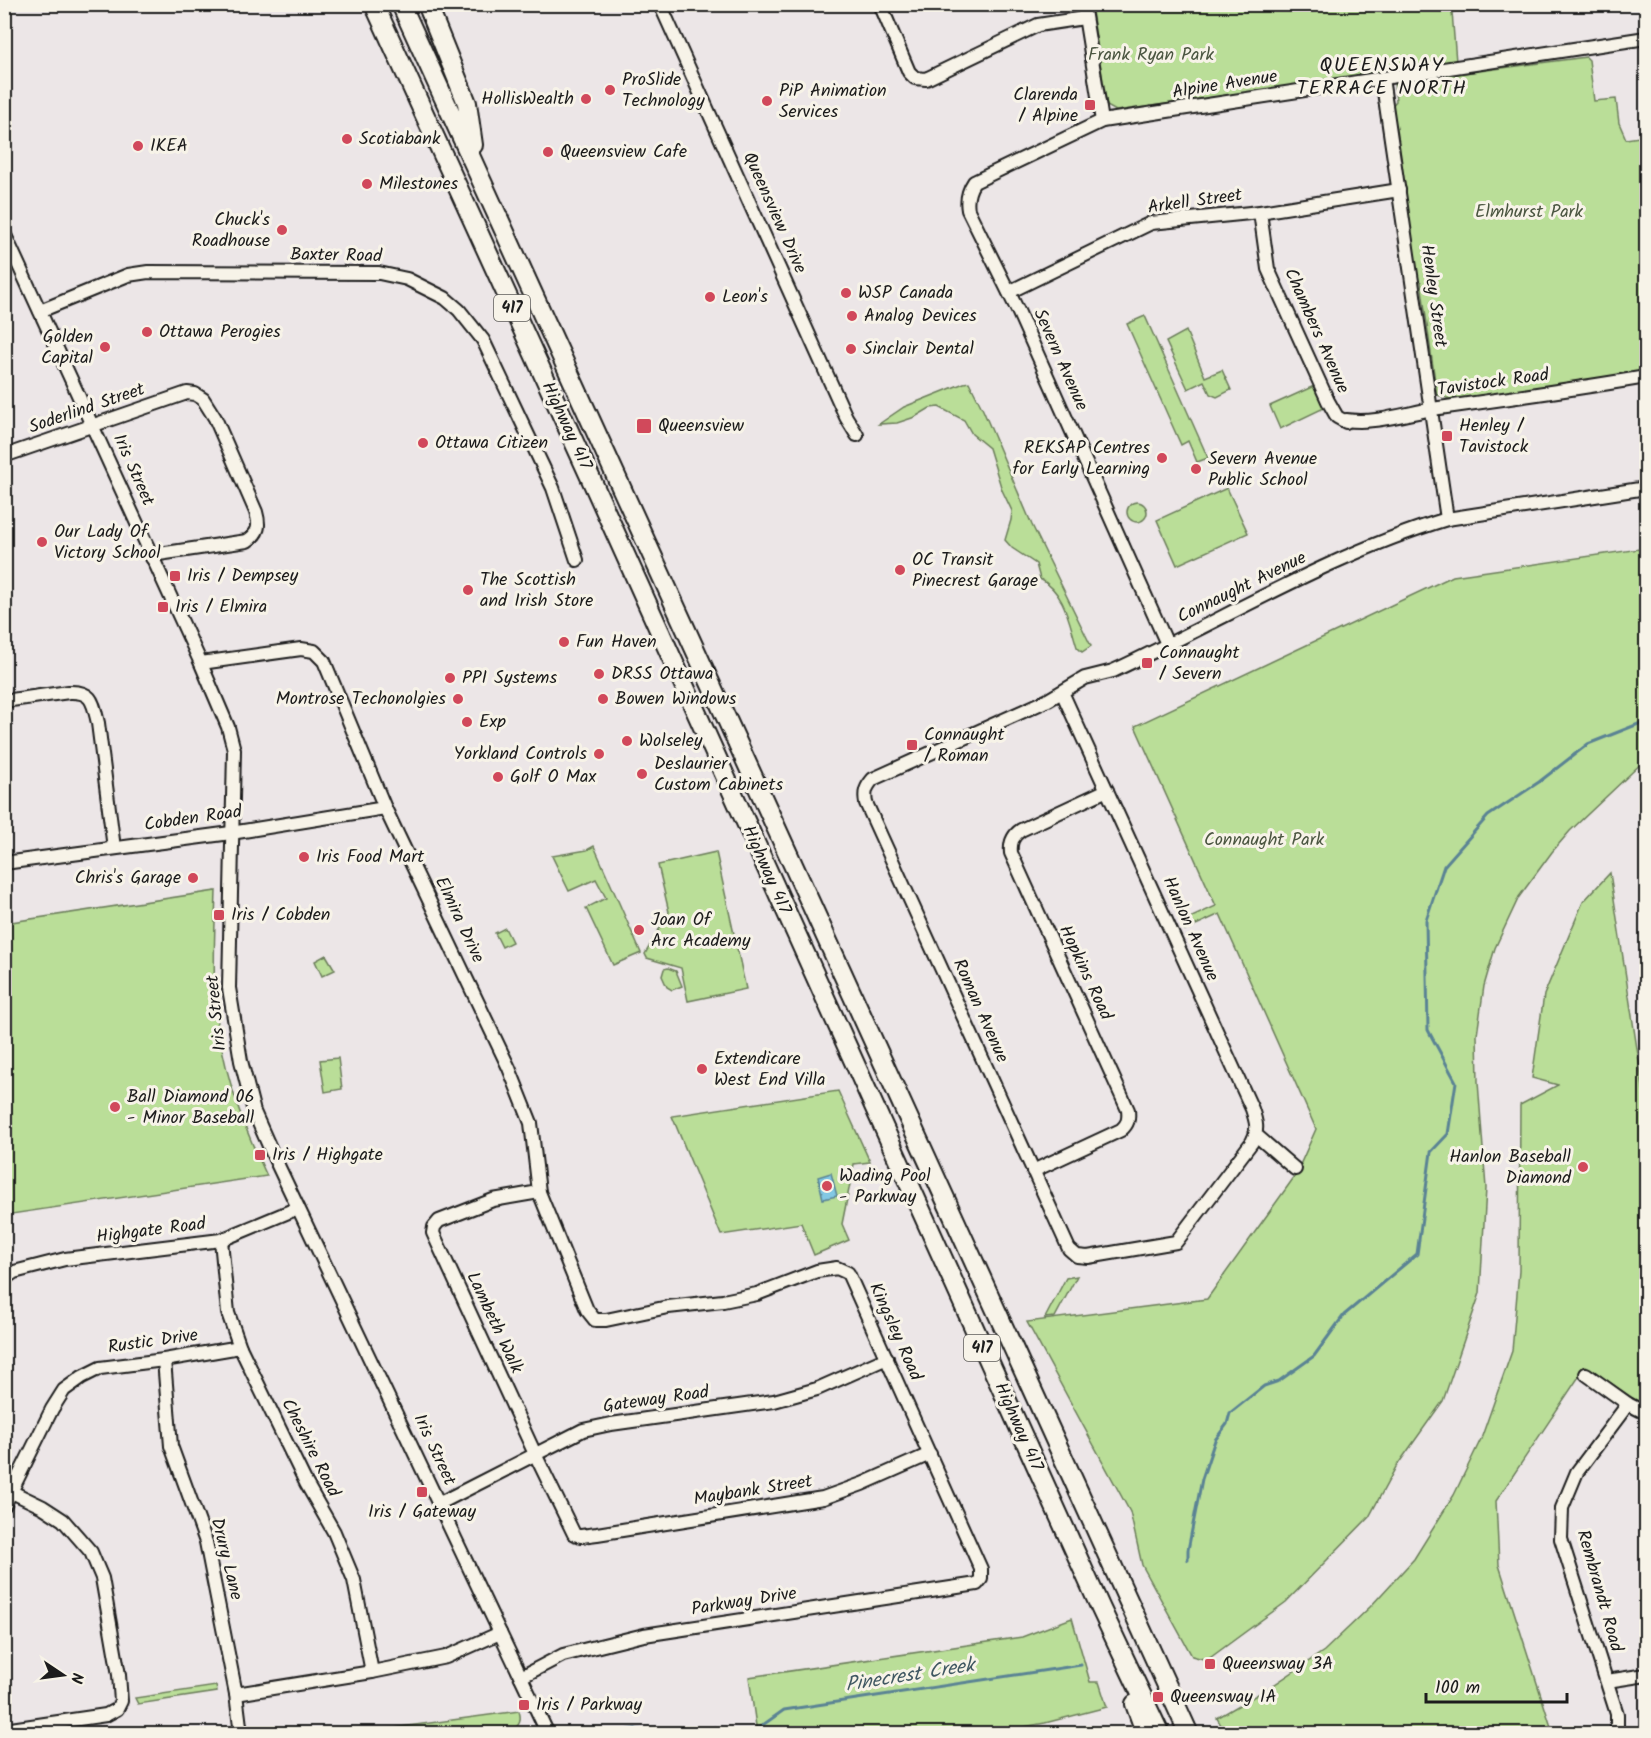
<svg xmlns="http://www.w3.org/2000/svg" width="1651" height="1738" viewBox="0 0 1651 1738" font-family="Kalam,sans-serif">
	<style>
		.green { fill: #bade98; stroke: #6b7d5a; stroke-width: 1.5 }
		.water { fill: #83c8e4; stroke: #5a8394; stroke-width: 1.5 }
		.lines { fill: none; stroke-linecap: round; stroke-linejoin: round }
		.stream { stroke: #5a8394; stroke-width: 3 }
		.minor-casing { stroke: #1c1c1c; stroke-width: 16 }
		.highway-casing { stroke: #1c1c1c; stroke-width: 22 }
		.minor { stroke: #f7f3e8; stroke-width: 12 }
		.highway { stroke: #f7f3e8; stroke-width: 18 }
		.poi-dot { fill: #d1495b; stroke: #f7f3e8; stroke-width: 2 }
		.labels { text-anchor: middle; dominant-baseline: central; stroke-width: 6; stroke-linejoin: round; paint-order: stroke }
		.shield { fill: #f7f3e8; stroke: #5e5c59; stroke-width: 1.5 }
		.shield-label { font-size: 16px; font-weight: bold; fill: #1c1c1c }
		.park-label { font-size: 18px; fill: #4b5641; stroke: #f7f3e8 }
		.poi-label { font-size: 18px; fill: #1c1c1c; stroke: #f7f3e8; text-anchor: start }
		.street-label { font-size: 18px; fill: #1c1c1c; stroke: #f7f3e8 }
		.neighbourhood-label { font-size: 20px; letter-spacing: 1.5px; fill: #1c1c1c; stroke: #f7f3e8 }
		.water-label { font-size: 20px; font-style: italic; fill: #405862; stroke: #f7f3e8 }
	</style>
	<rect width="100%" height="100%" fill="#ece6e7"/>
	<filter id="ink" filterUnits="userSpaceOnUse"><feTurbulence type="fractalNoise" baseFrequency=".0167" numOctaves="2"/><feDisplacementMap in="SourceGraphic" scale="12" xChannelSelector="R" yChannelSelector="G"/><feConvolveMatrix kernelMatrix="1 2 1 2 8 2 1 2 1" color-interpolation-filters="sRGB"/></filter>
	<g filter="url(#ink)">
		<!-- green -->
		<g class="green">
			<path d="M1091,5H1470V8L1452,12L1457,74L1586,57L1589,60L1594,101L1616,99L1619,123L1626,139L1646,136V371L1535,389L1450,399L1437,395L1421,282L1417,280L1392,106L1396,101L1392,65L1381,67V72L1377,74L1116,111L1107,106Z"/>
			<path d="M1145,316L1208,458L1197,462L1188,441L1181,445L1127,324Z"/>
			<path d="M1186,331L1205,377L1222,370L1231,390L1217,397L1210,394L1204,381L1188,389L1166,342Z"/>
			<path d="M969,382L983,410L1032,525L1091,646L1082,652L1077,647C1069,622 1065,592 1040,579L1036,564L1012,548L1005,540L1011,520L1012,511L1002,490L989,448L972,434L964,420L939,407L930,408L915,417L897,423L879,424L904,407L964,383Z"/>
			<path d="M1314,386L1324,408L1280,429L1270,406Z"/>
			<path d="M1227,488L1248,533L1177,565L1157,520Z"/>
			<circle cx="1137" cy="512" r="10"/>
			<path d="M1646,548V759L1570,831L1552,852L1519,897L1495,948L1484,986L1477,1035L1478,1082L1486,1188L1480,1293L1443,1401L1396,1467L1369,1517L1286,1602L1207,1660L1192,1656L1142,1565L1130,1512L1027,1322L1207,1299L1295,1176L1316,1129L1220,914L1185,930L1181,922L1216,906L1135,726L1453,576Z"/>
			<path d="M594,846L641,953L613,965L586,908L606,898L596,879L569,891L552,856L587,850Z"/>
			<path d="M716,852L746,989L688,1001L681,968L647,958L645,954L669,912L658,865Z"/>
			<path d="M1610,873L1646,1107V1407L1586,1366L1496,1501L1499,1565L1553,1733L1226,1734L1217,1718L1272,1686L1324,1651L1370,1607L1414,1559L1454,1495L1481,1439L1512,1351L1519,1271L1520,1105L1558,1085L1532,1078L1544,995L1583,902Z"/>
			<path d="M216,891C215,926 213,961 215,996C219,1060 239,1118 267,1176L5,1215V923Z"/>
			<path d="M505,928L512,942L502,947L495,933Z"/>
			<path d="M326,955L335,970L322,976L315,961Z"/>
			<path d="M668,968L676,971L682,986L672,990L667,987L662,976L664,969Z"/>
			<path d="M338,1058L342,1089L325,1092L320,1060Z"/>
			<path d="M838,1091L870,1162L854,1164L842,1224L849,1240L814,1255L801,1223L721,1235L672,1116Z"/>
			<path d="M1077,1276L1055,1317L1045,1318L1066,1278Z"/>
			<path d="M1072,1618L1090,1682H1099L1107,1707L1045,1723L991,1733H757L749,1677L1022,1637Z"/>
			<path d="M216,1686L217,1692L138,1704L135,1698Z"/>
			<path d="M519,1711C523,1724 517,1728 506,1733H356Z"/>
		</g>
		<!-- water -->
		<path class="water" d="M831,1173L837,1196L823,1199L818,1177Z"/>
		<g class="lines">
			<!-- stream -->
			<g class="stream">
				<path d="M1188,1560V1550L1202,1479L1215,1440L1227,1424L1230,1413L1264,1386L1279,1381L1314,1356L1344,1315L1417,1254L1431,1152L1448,1134L1456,1082L1428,1030L1426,920L1444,866L1488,816L1539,782L1588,744L1646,721"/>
				<path d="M618,1732L635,1729L655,1734"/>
				<path d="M696,1734C711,1726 718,1724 733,1734"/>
				<path d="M750,1734L784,1710L1081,1665"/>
			</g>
			<defs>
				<g id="minor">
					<path d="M660,4L846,417L857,435"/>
					<path d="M880,4L909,72L915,78L926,79L1038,25L1084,18"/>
					<path d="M1083,4L1102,121"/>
					<path d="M1382,78L1447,519"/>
					<path d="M1260,212L1268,269L1328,401L1337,417L1346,422V420C1375,424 1404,414 1432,409C1504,399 1575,389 1646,377"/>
					<path d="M4,233L199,659L228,727L234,750L229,988L241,1061L254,1112L274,1157L548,1734"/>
					<path d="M1009,292L1151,223L1260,212L1399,190"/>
					<path d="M40,311L128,275L148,272L379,273L407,279L445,298L459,310L483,340L553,488L577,560"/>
					<path d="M4,456L187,393L195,394L203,399L215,418L256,512C260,526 259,533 247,541L159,554L152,558"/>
					<path d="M1167,644L1018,311L968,210C966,199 968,191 974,182L1102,121L1646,38"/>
					<path d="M201,663L301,649L314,651L324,661L385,808L509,1068L531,1123L539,1192L587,1310L595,1320H606L668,1307L723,1301L757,1294L817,1271L837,1268L848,1273L981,1569V1579L977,1584L644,1635L563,1655L521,1677"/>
					<path d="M1062,692L1252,1109C1256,1121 1259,1130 1252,1142L1176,1242L1088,1257L1077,1256L1069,1249L866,803C864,792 866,787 873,779L1048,700L1085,678L1113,671C1223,620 1331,554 1447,519L1646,488"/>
					<path d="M4,701L69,692C93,691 93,703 98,723L114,848"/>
					<path d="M4,863L231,833L385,808"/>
					<path d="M1256,1135L1295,1169"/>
					<path d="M1033,1171L1121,1130C1128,1124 1129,1119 1128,1110L1011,853C1010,843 1012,836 1021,830L1107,790"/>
					<path d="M539,1192L493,1200L439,1221L434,1227L433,1233L535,1454L574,1534L581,1536L597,1534L823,1498L862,1484L930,1454"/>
					<path d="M221,1240L228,1313L240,1347L306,1483L334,1532L354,1580L372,1672"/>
					<path d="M4,1279L14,1272L65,1259L221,1240L298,1208"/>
					<path d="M164,1360L171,1446L206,1542L236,1694L241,1734"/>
					<path d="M1586,1374L1628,1404L1646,1413"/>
					<path d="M440,1503L583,1430L611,1424L774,1401L817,1389L887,1358"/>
					<path d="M4,1506L52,1409L64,1390L82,1377L100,1368L164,1360L240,1347"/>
					<path d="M1607,1681L1646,1675"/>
					<path d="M236,1694L372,1672L446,1657L500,1633"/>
					<path d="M4,1730L106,1715L117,1709L121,1701L119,1675L102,1578L91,1552L63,1520L43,1507L12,1492"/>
					<path d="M1617,1734V1714L1561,1539L1562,1508L1577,1472L1628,1404"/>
				</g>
				<g id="highway">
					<path d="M374,4L591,479L1101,1609L1160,1734"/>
					<path d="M401,4C667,580 925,1158 1189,1734"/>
					<path d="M427,4L467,103L473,145"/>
					<path d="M1135,1704L1146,1734"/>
				</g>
			</defs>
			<!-- minor casing -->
			<use href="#minor" class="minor-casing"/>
			<!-- highway casing -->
			<use href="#highway" class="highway-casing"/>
			<!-- minor -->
			<use href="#minor" class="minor"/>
			<!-- highway -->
			<use href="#highway" class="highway"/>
		</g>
	</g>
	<!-- markers -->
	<g class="poi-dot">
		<circle cx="610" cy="90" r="6"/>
		<circle cx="586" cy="99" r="6"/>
		<circle cx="767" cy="101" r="6"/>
		<rect x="1084" y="99" width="12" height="12" rx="3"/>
		<circle cx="347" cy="139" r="6"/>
		<circle cx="138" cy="146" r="6"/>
		<circle cx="548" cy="152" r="6"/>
		<circle cx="367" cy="184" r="6"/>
		<circle cx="282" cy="230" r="6"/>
		<circle cx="846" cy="293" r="6"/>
		<circle cx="710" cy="297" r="6"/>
		<circle cx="852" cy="316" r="6"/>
		<circle cx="147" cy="332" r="6"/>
		<circle cx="105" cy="347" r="6"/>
		<circle cx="851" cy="349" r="6"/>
		<rect x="636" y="418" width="16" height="16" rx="3"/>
		<rect x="1441" y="430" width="12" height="12" rx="3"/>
		<circle cx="423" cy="443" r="6"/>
		<circle cx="1162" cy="458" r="6"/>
		<circle cx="1196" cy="469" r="6"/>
		<circle cx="42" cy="542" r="6"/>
		<circle cx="900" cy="570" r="6"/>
		<rect x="169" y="570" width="12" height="12" rx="3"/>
		<circle cx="468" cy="590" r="6"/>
		<rect x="157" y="601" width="12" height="12" rx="3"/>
		<circle cx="564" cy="642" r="6"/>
		<rect x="1141" y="657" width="12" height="12" rx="3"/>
		<circle cx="599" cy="674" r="6"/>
		<circle cx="450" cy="678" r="6"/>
		<circle cx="458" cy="699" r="6"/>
		<circle cx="603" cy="699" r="6"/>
		<circle cx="467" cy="722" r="6"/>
		<circle cx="627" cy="741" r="6"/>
		<rect x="906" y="739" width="12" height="12" rx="3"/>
		<circle cx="599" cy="754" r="6"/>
		<circle cx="642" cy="774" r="6"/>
		<circle cx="498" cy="777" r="6"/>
		<circle cx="304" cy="857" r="6"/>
		<circle cx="193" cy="878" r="6"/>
		<rect x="213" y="909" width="12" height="12" rx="3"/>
		<circle cx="639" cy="930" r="6"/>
		<circle cx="702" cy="1069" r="6"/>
		<circle cx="115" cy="1107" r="6"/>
		<rect x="254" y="1149" width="12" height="12" rx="3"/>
		<circle cx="1583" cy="1167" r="6"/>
		<circle cx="827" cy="1186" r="6"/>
		<rect x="416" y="1486" width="12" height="12" rx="3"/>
		<rect x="1204" y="1658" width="12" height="12" rx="3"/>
		<rect x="1152" y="1691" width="12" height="12" rx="3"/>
		<rect x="518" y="1699" width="12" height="12" rx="3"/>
	</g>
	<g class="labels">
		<!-- shield labels -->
		<g class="shield">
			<rect x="494" y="295" width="36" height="26" rx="4.5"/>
			<rect x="964" y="1335" width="36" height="26" rx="4.5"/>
		</g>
		<g class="shield-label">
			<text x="512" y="308">417</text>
			<text x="982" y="1348">417</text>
		</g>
		<!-- park labels -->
		<g class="park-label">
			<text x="1151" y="55">Frank Ryan Park</text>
			<text x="1529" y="212">Elmhurst Park</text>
			<text x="1264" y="840">Connaught Park</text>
		</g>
		<!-- poi labels -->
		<g class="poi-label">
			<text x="622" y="80">ProSlide<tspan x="622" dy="21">Technology</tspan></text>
			<text x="779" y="91">PiP Animation<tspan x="779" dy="21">Services</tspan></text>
			<text x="1078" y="95" text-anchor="end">Clarenda<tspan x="1078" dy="21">/ Alpine</tspan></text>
			<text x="574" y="99" text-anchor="end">HollisWealth</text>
			<text x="359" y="139">Scotiabank</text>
			<text x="150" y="146">IKEA</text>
			<text x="560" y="152">Queensview Cafe</text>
			<text x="379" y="184">Milestones</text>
			<text x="270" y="220" text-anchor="end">Chuck's<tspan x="270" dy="21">Roadhouse</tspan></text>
			<text x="858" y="293">WSP Canada</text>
			<text x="722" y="297">Leon's</text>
			<text x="864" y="316">Analog Devices</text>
			<text x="159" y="332">Ottawa Perogies</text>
			<text x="93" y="337" text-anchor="end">Golden<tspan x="93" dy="21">Capital</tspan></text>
			<text x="863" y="349">Sinclair Dental</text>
			<text x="658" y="426">Queensview</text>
			<text x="1459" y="426">Henley /<tspan x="1459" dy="21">Tavistock</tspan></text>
			<text x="435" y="443">Ottawa Citizen</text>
			<text x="1150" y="448" text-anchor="end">REKSAP Centres<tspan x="1150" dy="21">for Early Learning</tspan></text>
			<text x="1208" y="459">Severn Avenue<tspan x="1208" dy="21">Public School</tspan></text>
			<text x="54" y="532">Our Lady Of<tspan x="54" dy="21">Victory School</tspan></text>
			<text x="912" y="560">OC Transit<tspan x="912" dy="21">Pinecrest Garage</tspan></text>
			<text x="187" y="576">Iris / Dempsey</text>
			<text x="480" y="580">The Scottish<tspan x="480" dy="21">and Irish Store</tspan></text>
			<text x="175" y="607">Iris / Elmira</text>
			<text x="576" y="642">Fun Haven</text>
			<text x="1159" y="653">Connaught<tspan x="1159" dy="21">/ Severn</tspan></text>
			<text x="611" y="674">DRSS Ottawa</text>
			<text x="462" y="678">PPI Systems</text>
			<text x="446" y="699" text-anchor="end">Montrose Techonolgies</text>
			<text x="615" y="699">Bowen Windows</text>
			<text x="479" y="722">Exp</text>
			<text x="924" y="735">Connaught<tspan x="924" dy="21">/ Roman</tspan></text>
			<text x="639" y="741">Wolseley</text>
			<text x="587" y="754" text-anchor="end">Yorkland Controls</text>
			<text x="654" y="764">Deslaurier<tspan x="654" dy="21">Custom Cabinets</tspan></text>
			<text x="510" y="777">Golf O Max</text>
			<text x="316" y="857">Iris Food Mart</text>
			<text x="181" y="878" text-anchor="end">Chris's Garage</text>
			<text x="231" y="915">Iris / Cobden</text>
			<text x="651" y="920">Joan Of<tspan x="651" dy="21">Arc Academy</tspan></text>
			<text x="714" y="1059">Extendicare<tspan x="714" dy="21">West End Villa</tspan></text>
			<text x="127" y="1097">Ball Diamond 06<tspan x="127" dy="21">- Minor Baseball</tspan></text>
			<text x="272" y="1155">Iris / Highgate</text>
			<text x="1571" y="1157" text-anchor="end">Hanlon Baseball<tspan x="1571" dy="21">Diamond</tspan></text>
			<text x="839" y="1176">Wading Pool<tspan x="839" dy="21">- Parkway</tspan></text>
			<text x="422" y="1512" text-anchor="middle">Iris / Gateway</text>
			<text x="1222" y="1664">Queensway 3A</text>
			<text x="1170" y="1697">Queensway 1A</text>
			<text x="536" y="1705">Iris / Parkway</text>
		</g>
		<!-- street labels -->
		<g class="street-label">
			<text transform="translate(1225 85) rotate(-9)">Alpine Avenue</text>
			<text transform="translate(1195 202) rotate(-8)">Arkell Street</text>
			<text transform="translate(774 213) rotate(66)">Queensview Drive</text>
			<text transform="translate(336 256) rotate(1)">Baxter Road</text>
			<text transform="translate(1433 296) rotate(82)">Henley Street</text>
			<text transform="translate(1316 331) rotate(66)">Chambers Avenue</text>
			<text transform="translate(1060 360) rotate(66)">Severn Avenue</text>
			<text transform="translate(1493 383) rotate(-8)">Tavistock Road</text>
			<text transform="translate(87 409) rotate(-19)">Soderlind Street</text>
			<text transform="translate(566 426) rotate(65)">Highway 417</text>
			<text transform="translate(133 470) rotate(66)">Iris Street</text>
			<text transform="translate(1242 588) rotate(-26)">Connaught Avenue</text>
			<text transform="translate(193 819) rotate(-8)">Cobden Road</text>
			<text transform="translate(766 870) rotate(66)">Highway 417</text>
			<text transform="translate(459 920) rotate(65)">Elmira Drive</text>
			<text transform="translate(1190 929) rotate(66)">Hanlon Avenue</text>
			<text transform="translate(1085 973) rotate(65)">Hopkins Road</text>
			<text transform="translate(980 1011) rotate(66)">Roman Avenue</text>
			<text transform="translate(217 1013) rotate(-96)">Iris Street</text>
			<text transform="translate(151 1231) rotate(-7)">Highgate Road</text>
			<text transform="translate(494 1323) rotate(65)">Lambeth Walk</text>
			<text transform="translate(895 1332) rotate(66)">Kingsley Road</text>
			<text transform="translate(153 1342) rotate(-8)">Rustic Drive</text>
			<text transform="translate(656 1400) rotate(-8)">Gateway Road</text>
			<text transform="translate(1018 1427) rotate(66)">Highway 417</text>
			<text transform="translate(310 1448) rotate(63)">Cheshire Road</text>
			<text transform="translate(434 1450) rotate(65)">Iris Street</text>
			<text transform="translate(753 1491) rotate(-9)">Maybank Street</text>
			<text transform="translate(226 1559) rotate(76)">Drury Lane</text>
			<text transform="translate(1599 1591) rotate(74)">Rembrandt Road</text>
			<text transform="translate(744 1602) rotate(-9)">Parkway Drive</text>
		</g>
		<!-- neighbourhood labels -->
		<g class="neighbourhood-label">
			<text x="1382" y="66">QUEENSWAY<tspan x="1382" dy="23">TERRACE NORTH</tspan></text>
		</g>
		<!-- water labels -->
		<g class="water-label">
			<text transform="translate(910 1676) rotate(-9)">Pinecrest Creek</text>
		</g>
	</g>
	<!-- margin -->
	<rect width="1651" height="1738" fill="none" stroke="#f7f3e8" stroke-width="24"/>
	<rect x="12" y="12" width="1627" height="1714" fill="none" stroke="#1c1c1c" stroke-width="2" filter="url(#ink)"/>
	<!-- north arrow -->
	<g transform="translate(63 1675) rotate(103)" stroke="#f7f3e8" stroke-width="4.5" paint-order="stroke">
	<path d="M0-4.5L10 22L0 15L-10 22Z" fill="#1c1c1c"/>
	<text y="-9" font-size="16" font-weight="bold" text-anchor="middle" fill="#1c1c1c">N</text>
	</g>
	<!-- scale -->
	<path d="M1426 1693v9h141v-9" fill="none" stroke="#1c1c1c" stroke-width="3"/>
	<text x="1435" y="1693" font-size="18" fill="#1c1c1c" stroke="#f7f3e8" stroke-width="4.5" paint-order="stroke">100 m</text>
</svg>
